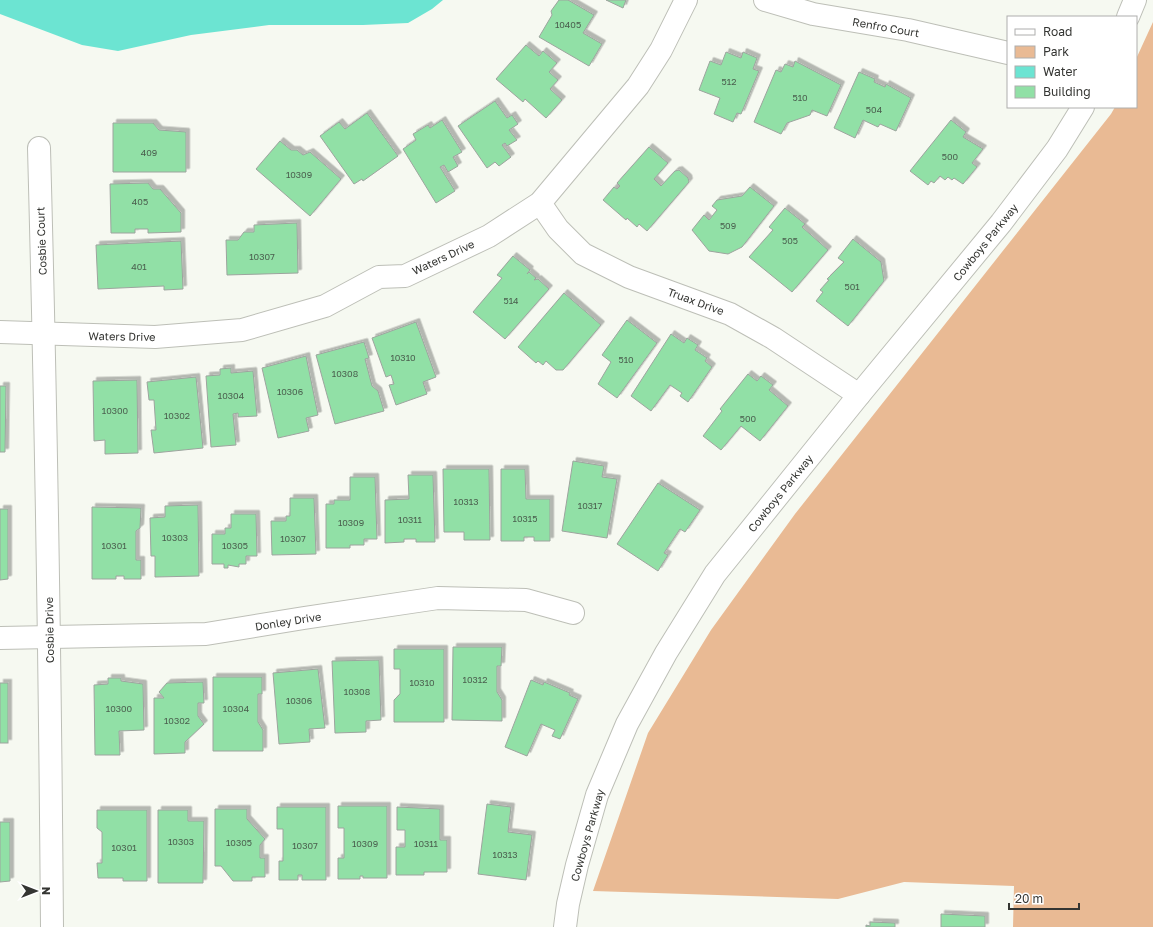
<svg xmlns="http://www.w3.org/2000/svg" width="1153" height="927" viewBox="0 0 1153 927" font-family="'Golos Text',sans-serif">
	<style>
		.green { fill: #e9ba94 }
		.water { fill: #6ce4d2 }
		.building { fill: #91e0a6; stroke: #9da49e; filter: url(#shadow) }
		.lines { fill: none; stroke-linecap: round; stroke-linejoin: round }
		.minor-casing { stroke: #bdbfb7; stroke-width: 24 }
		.minor { stroke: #fff; stroke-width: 22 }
		.labels { text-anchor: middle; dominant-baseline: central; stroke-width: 3.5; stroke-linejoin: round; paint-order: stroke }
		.number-label { font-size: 9px; fill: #4b604f }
		.street-label { font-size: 11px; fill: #343532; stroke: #fff }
	</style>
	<defs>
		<filter id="shadow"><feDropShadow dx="3.5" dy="-3.5" stdDeviation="0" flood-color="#0004"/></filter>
	</defs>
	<rect width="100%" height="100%" fill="#f6f9f1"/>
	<!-- green -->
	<path class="green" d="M1153,22V927H1013L1014,886L904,882L838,899L593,891L648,733L711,630L795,514L1111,114L1115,107H1136V59Z"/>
	<!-- water -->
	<path class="water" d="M0,0H443L432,9L408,23L363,25H269L191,35L118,51L82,45L0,14Z"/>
	<!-- building -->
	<g class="building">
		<path d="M559,0H568L594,15L583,33L602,44L589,66L539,37L552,15L551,11Z"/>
		<path d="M606,0H626L623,8Z"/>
		<path d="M526,45L539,56L543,51L557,63L549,72L558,80L550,89L562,100L546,118L525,99L523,102L496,79Z"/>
		<path d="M726,52L741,58L743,52L757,58L753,69L759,71L741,114L737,113L733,122L714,114L720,98L699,90L710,61L721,65Z"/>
		<path d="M795,61L841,85L827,116L812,110L810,115L787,123L781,134L754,122L776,70L781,72L785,64L793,67Z"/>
		<path d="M859,72L875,79L874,82L885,87L886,84L911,98L896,131L880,124L878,127L863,120L855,138L834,128Z"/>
		<path d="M495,101L507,118L512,115L518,124L509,130L517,140L507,146L505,143L502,145L511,157L499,166L495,162L487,168L458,126Z"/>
		<path d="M367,113L398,156L363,181L362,179L354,184L320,136L339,122L345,129Z"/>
		<path d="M442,120L462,152L453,157L458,166L448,172L444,165L440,167L455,191L436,203L403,149L416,140L413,134L428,125L430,128Z"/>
		<path d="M951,120L966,132L963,137L983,149L972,163L977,167L963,184L954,178L952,180L948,177L945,180L940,176L934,183L931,181L928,185L910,171Z"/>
		<path d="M113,123H153L159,130L186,132V172H113Z"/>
		<path d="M280,141L291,150H297L303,155L310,152L341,179L310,216L256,169Z"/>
		<path d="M649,147L668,163L654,179L661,186L675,171L679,170L688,178L689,182L647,231L639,224L637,227L627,218L626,220L603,200L614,187L617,189L620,186L617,183Z"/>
		<path d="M148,183L153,189H160L181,213V232L148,233V229H135V233H111L110,184Z"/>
		<path d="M750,187L774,206L742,247L728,254L709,251L692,230L704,215L709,220L717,210L712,206L717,200L742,196Z"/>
		<path d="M785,208L805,224L802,227L828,250L792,292L749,257L773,230L769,227Z"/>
		<path d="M297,223L298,273L227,275L226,240H238L244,232H254V225Z"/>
		<path d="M853,239L881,262L884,281L848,326L816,301L823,292L820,290L829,280L827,279L844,262L838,258Z"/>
		<path d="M181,241L183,289L164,290V286L98,289L96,245Z"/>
		<path d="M513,256L530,270L527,274L529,272L536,278L534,280L538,279L549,289L505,339L473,312L502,278L497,275Z"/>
		<path d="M564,293L601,325L563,370H556L546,361L543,365L538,361L536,363L518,347Z"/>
		<path d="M627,320L657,343L617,398L598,384L611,362L602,355Z"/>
		<path d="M416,322L436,377L423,382L427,394L396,405L389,385L394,384L391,375L386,377L372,338Z"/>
		<path d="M671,334L684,343L687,338L698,345L695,350L707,358L705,361L712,367L688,402L680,396L682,393L670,385L651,411L631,396Z"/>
		<path d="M364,342L369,358L365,359L372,386L378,391L384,411L335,424L316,355Z"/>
		<path d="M306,356L318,415L306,418L309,431L278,438L262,368Z"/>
		<path d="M231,368V373L253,371L257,416L238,417V413L233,414L236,445L211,447L206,376L220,375V369Z"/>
		<path d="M748,374L757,381L761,376L773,385L769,390L788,406L760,441L741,426L721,450L703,436L722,411L720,409Z"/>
		<path d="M196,377L203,448L154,453L151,430H156L154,400H149L147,382Z"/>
		<path d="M137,380L138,453L105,454V440L94,441L93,381Z"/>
		<path d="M0,386H6L5,452H0Z"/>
		<path d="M573,461L604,466L602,477L617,479L607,538L562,531Z"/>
		<path d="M443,469H489L490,540H464V532H444Z"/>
		<path d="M501,469H525L526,499H550V541H534V537H524V541H501Z"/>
		<path d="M408,475H433L435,542H416V539H404V542L385,543V500L409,499Z"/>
		<path d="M350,477H375L377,539H364V545H350V548H326V504H334V500H350Z"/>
		<path d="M658,483L700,510L685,532L680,529L664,553L668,555L658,571L617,544Z"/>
		<path d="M290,498H314L316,554L272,555L271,521H286V516H290Z"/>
		<path d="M198,505L199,576L155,577V556H151L150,518L165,517V506Z"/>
		<path d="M92,507L141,508L140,528L136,531V560H141V579H124V576H116V579H92Z"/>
		<path d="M0,509H8V579L0,580Z"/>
		<path d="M231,514H256L257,556H246V564H239V567L228,565V568H224V564H212V534H225V528H231Z"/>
		<path d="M453,647H502L501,666H497V692L502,700V721L452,720Z"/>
		<path d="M394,649H444V722H394V700L400,694V669H394Z"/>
		<path d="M379,660L381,720L366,721V732L335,733L332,661Z"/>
		<path d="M318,669L325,728L309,729L310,742L279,744L273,673Z"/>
		<path d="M213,677H262V694H258V722L263,730V751H213Z"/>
		<path d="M108,678H121V681L143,684L144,730L119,731L120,755H95L94,685L108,684Z"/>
		<path d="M531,680L543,685L544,682L570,693L569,695L578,699L560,739L552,736L555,730L541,724L527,756L505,747Z"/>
		<path d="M203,682L204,703H198V716L204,724L185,742V753L154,754V698H164L159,692L167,683Z"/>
		<rect x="0" y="683" width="8" height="60"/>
		<path d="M487,804L511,807L508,832L532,835L526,880L478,874Z"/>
		<path d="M338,806H387V878H363V876H360V879H338V858H344V828H338Z"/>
		<path d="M277,807H326V880H302V875H298V880H279V861H283V829H277Z"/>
		<path d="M397,807L440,809V840H447V872H424V875H396V847H405V830H397Z"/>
		<path d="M215,809H247V819L265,839L260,845V858H265V877H252V881H233L221,866H215Z"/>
		<path d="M97,810H147V881H123V878H98L97,863H102V832L97,828Z"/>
		<path d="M158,810H188V821H204L203,883H158Z"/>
		<path d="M0,822H10V881L0,882Z"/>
		<path d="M941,914L985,916V927H941Z"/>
		<path d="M870,922L895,923V927H866V925L870,926Z"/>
	</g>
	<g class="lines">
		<defs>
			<g id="minor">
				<path d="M765,0L813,14L908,30L1008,53"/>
				<path d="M1128,17L1135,0"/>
				<path d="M39,148C46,408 50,667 52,927"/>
				<path d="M540,203L558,229L583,254L629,277L730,314L773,338L859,395"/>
				<path d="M0,332L155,337L242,330L325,306L379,277L405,276L489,236L540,203L638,86L661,50L686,0"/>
				<path d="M0,638L206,634L304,618L438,598L526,600L573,613"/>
				<path d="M565,927L568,904L577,865L597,795L627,724L666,653L715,574L859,395L1001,223L1057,149L1083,107"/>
			</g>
		</defs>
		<!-- minor casing -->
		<use href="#minor" class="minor-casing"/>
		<!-- minor -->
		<use href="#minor" class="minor"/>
	</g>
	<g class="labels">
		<!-- number labels -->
		<g class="number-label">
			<text x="568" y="24">10405</text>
			<text x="729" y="81">512</text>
			<text x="800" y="97">510</text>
			<text x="874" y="109">504</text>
			<text x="149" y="152">409</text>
			<text x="950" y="156">500</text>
			<text x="299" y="174">10309</text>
			<text x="140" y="201">405</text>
			<text x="728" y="225">509</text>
			<text x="790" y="240">505</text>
			<text x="262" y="256">10307</text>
			<text x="139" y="266">401</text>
			<text x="852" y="286">501</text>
			<text x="511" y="300">514</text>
			<text x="403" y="357">10310</text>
			<text x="626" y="359">510</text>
			<text x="345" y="373">10308</text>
			<text x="290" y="391">10306</text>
			<text x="231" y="395">10304</text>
			<text x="115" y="410">10300</text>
			<text x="177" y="415">10302</text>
			<text x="748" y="418">500</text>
			<text x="466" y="501">10313</text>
			<text x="590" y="505">10317</text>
			<text x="525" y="518">10315</text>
			<text x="410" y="519">10311</text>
			<text x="351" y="522">10309</text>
			<text x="175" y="537">10303</text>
			<text x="293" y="538">10307</text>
			<text x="114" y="545">10301</text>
			<text x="235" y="545">10305</text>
			<text x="475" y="679">10312</text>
			<text x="422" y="682">10310</text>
			<text x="357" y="691">10308</text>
			<text x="299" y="700">10306</text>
			<text x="119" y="708">10300</text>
			<text x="236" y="708">10304</text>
			<text x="177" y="720">10302</text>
			<text x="181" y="841">10303</text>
			<text x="239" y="842">10305</text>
			<text x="365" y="843">10309</text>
			<text x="426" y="843">10311</text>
			<text x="305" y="845">10307</text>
			<text x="124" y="847">10301</text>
			<text x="505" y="854">10313</text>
		</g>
		<!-- street labels -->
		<g class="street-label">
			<text transform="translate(886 27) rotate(10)">Renfro Court</text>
			<text transform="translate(41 241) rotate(-92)">Cosbie Court</text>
			<text transform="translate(985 242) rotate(-51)">Cowboys Parkway</text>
			<text transform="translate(443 257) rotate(-25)">Waters Drive</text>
			<text transform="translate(696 301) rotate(20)">Truax Drive</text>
			<text transform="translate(122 336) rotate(1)">Waters Drive</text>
			<text transform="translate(780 493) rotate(-51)">Cowboys Parkway</text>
			<text transform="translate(288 621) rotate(-9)">Donley Drive</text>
			<text transform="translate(49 630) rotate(-91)">Cosbie Drive</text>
			<text transform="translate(587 835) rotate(-74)">Cowboys Parkway</text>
		</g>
	</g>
	<!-- legend -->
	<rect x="1007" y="16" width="130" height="92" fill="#ffffff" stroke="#aeaead"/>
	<rect x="1015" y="29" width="20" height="6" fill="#ffffff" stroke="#aeaead"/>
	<text x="1043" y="36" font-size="12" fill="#343532">Road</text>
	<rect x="1015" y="46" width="20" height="12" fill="#e9ba94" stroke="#aeaead"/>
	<text x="1043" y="56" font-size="12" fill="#343532">Park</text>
	<rect x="1015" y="66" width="20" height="12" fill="#6ce4d2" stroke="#aeaead"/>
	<text x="1043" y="76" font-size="12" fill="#343532">Water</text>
	<rect x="1015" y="86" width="20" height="12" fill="#91e0a6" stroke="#aeaead"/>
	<text x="1043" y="96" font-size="12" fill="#343532">Building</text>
	<!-- north arrow -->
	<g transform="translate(36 891) rotate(90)" stroke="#ffffff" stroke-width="3" paint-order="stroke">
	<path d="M0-3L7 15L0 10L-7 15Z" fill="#343532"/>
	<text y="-6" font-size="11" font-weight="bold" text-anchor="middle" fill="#343532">N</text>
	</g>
	<!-- scale -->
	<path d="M1009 903v6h70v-6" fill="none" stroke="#343532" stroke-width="2"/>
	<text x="1015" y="903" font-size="12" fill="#343532" stroke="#ffffff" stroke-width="3" paint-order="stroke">20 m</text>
</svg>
